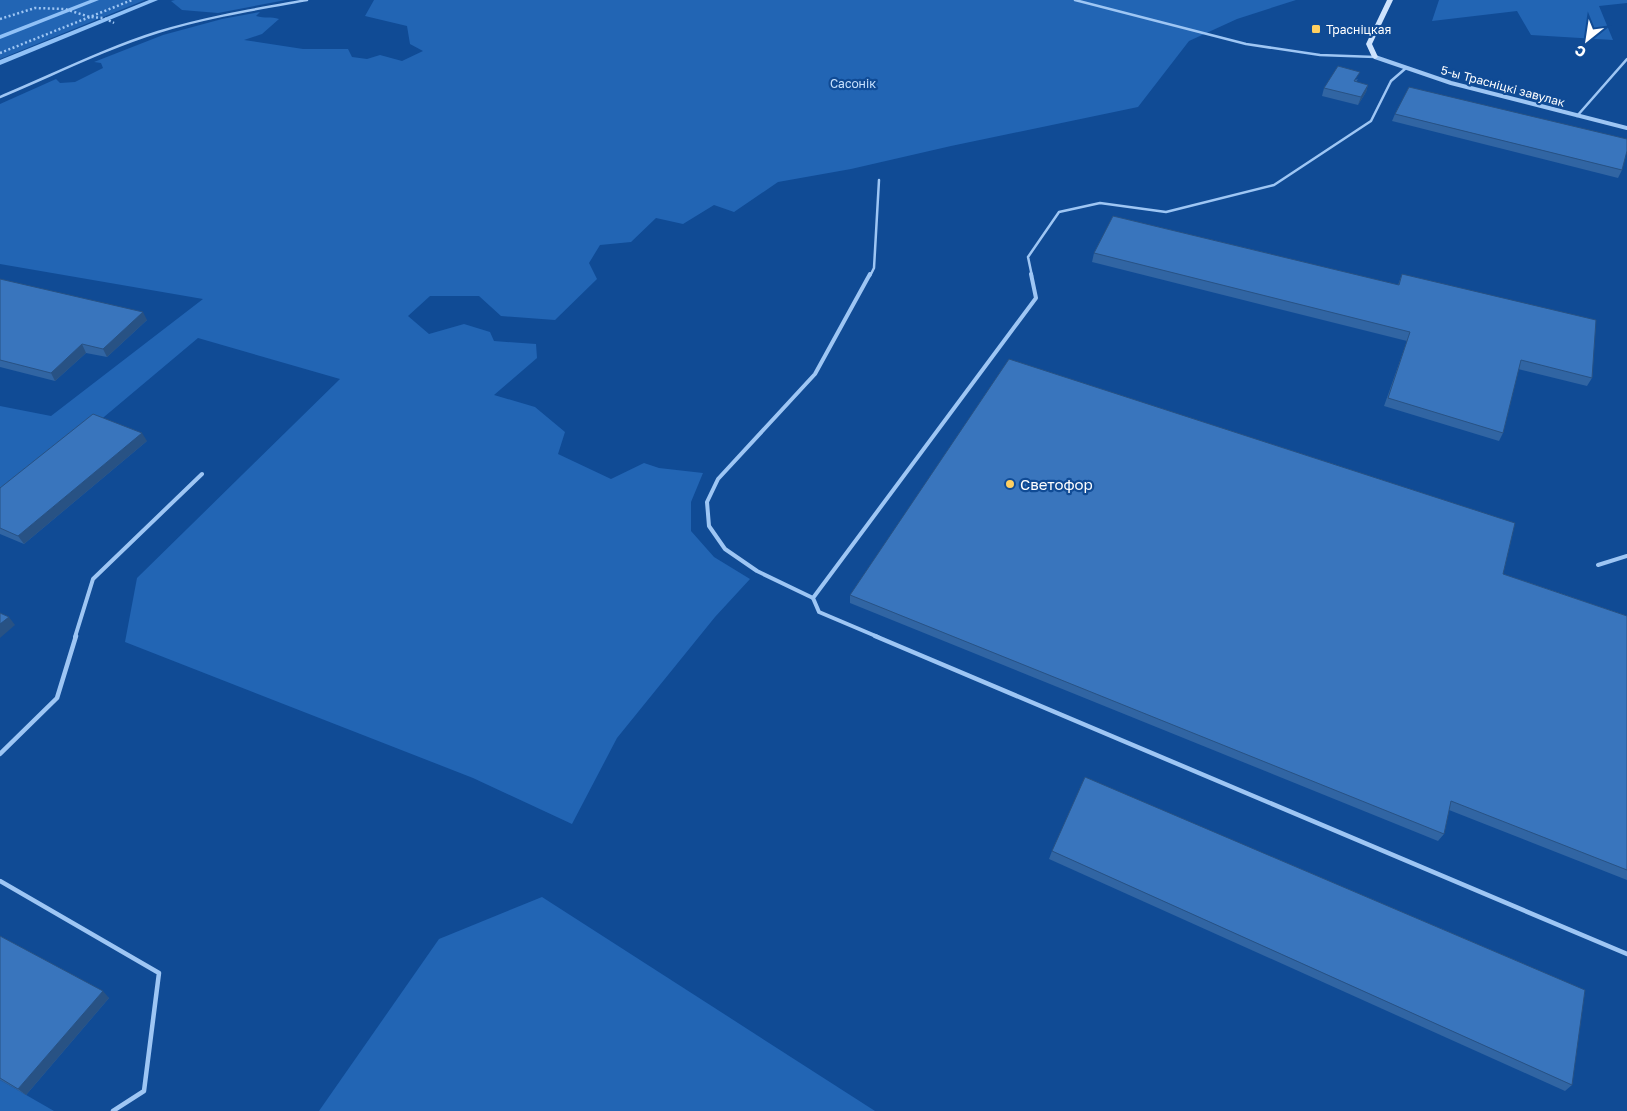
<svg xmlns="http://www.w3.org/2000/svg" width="1627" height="1111" viewBox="0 0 1627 1111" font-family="'Golos Text',sans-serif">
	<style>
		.green { fill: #2265b4 }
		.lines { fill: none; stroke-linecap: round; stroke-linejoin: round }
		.stream { fill: #90c1f7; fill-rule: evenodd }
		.path { stroke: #9ec6f4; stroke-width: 2.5; stroke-dasharray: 2 2.5; stroke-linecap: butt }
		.lane-far2 { stroke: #9ec6f4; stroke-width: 2.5 }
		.lane-far1 { stroke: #9ec6f4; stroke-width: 4 }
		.lane { stroke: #9ec6f4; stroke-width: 4.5 }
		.street { stroke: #9ec6f4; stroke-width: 4 }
		.secondary { fill: #cee3fd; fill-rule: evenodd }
		.wall { fill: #3165a3 }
		.shaded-wall { fill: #285284 }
		.building { fill: #3975bd; stroke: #285284 }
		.poi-dot { fill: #ffd061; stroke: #104b95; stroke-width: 2 }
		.labels { text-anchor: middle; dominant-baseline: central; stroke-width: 4.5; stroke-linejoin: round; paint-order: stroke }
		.far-poi-label { font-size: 12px; fill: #fff; stroke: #104b95; text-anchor: start }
		.far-park-label { font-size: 12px; fill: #c6e0fe; stroke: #104b95 }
		.far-street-label { font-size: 12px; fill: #fff; stroke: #104b95 }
		.poi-label { font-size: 15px; fill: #fff; stroke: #104b95; text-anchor: start }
	</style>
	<rect width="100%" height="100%" fill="#104b95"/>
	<!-- green -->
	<g class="green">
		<path d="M0,0H145L0,59Z"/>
		<path d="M175,0H286L218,13L182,10L171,1Z"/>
		<path d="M374,0H1296L1237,19L1189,41L1138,107L951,146L851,169L778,182L734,212L714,205L683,224L656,218L631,242L600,245L589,263L597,279L555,320L501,316L479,296H430L408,316L429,334L464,324L490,332L494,341L536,344L537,358L494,395L535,407L565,432L558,454L611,479L644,463L659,468L703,473L691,502V531L714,557L750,579L715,617L617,738L572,824L473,778L125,642L137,578L340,379L198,338L98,422L0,501V406L51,416L203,299L0,264V104L56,79L60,83L75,82L103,68L101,63L94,62L163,35L222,19L260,12L256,16C265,19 271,16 279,19L262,34L244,40L303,49H348L352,57L367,59L380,55L402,61L423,51L410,44L407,26L365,16Z"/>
		<path d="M1439,0H1627V3L1599,6L1613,40L1531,35L1517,11L1432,21Z"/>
		<path d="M542,897L875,1111H319L439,939Z"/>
		<path d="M0,1080L54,1111H0Z"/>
	</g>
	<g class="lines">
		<!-- stream -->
		<g class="stream">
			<path d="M90,0H99L0,39V35Z"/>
			<path d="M149,0H158L0,65V60Z"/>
		</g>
		<!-- path -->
		<g class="path">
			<path d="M0,19L35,8L65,9L90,17L104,18L114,23"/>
			<path d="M0,53L132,0"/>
		</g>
		<!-- lane-far2 -->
		<g class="lane-far2">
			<path d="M1075,0L1246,44L1320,55L1375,57"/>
			<path d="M0,97C53,75 104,49 158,32C207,17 257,9 307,0"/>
			<path d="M1577,116L1627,59"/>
			<path d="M870,276L874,268L879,180"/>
			<path d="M1032,276L1028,257L1059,212L1100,203L1166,212L1274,185L1371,121L1391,81L1406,68"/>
		</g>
		<!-- lane-far1 -->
		<g class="lane-far1">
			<path d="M1598,565L1627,556"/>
			<path d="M813,598L757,571L725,549L709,526L707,502L718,479L815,374L870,274"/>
			<path d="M75,637L93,579L202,474"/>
			<path d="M878,637L819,612L813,598L1036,298L1031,274"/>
		</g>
		<!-- lane -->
		<g class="lane">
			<path d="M875,636L1627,954"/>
			<path d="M0,754L57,698L76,636"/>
			<path d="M0,881L159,973L144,1091L113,1111"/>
		</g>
		<!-- street -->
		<path class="street" d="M1375,57L1451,83L1627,128"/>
		<!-- secondary -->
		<path class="secondary" d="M1387,0H1393L1372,44L1378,57L1375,59L1372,57L1366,44Z"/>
	</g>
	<!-- wall -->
	<g class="wall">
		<path d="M1358,79L1356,82L1368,85L1366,92L1358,105L1322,96L1324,88Z"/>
		<path d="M1395,114L1622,170L1618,178L1392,121Z"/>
		<path d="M1094,253L1398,285L1402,274L1592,378L1587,386L1518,369L1503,433L1499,441L1384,406L1407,341L1092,262Z"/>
		<path d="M0,279L147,320L107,357L86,353L55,381L0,367Z"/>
		<path d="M147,441L24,544L0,534V488Z"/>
		<path d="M1503,574L1627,616V880L1449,810L1444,834L1438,841L850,603V595Z"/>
		<path d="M1052,851L1572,1085L1565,1091L1049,859Z"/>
		<path d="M0,936L109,998L26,1095L0,1080Z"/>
	</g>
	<!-- shaded-wall -->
	<g class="shaded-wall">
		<path d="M1368,85L1366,92L1358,105L1361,97Z"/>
		<path d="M143,312L147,320L107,357L103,349Z"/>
		<path d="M82,344L86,353L55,381L51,373Z"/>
		<path d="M142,433L147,441L24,544L18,536Z"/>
		<path d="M9,617L15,625L0,638V624Z"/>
		<path d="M103,991L109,998L26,1095L18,1089Z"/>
	</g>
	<!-- building -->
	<g class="building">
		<path d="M1338,66L1360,72L1354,81L1368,85L1361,97L1324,88Z"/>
		<path d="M1409,87L1627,139V151L1622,170L1395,114Z"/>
		<path d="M1113,216L1399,285L1402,274L1596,320L1592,378L1521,360L1503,433L1388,398L1410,332L1094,253Z"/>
		<path d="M0,279L143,312L103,349L82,344L51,373L0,360Z"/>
		<path d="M1009,359L1515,523L1503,574L1627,616V870L1451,801L1444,834L850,595Z"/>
		<path d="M93,414L142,433L18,536L0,528V488Z"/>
		<path d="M0,613L9,617L0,624Z"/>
		<path d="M1085,777L1585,990L1572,1085L1052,851Z"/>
		<path d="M0,936L103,991L18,1089L0,1078Z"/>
	</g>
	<!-- markers -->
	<g class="poi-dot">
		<rect x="1311" y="24" width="10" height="10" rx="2.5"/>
		<circle cx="1010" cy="484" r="5"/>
	</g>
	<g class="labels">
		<!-- far-poi labels -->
		<g class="far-poi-label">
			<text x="1326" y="29">Трасніцкая</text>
		</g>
		<!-- far-park labels -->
		<g class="far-park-label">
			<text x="853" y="83">Сасонік</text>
		</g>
		<!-- far-street labels -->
		<g class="far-street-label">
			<text transform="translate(1503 86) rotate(15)">5-ы Трасніцкі завулак</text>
		</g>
		<!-- poi labels -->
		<g class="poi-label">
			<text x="1020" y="484">Светофор</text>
		</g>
	</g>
	<!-- north arrow -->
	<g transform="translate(1587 40) rotate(210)" stroke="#104b95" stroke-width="4" paint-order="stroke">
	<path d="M0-4L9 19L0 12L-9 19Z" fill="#ffffff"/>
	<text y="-8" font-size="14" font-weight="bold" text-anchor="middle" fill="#ffffff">С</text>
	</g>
</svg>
